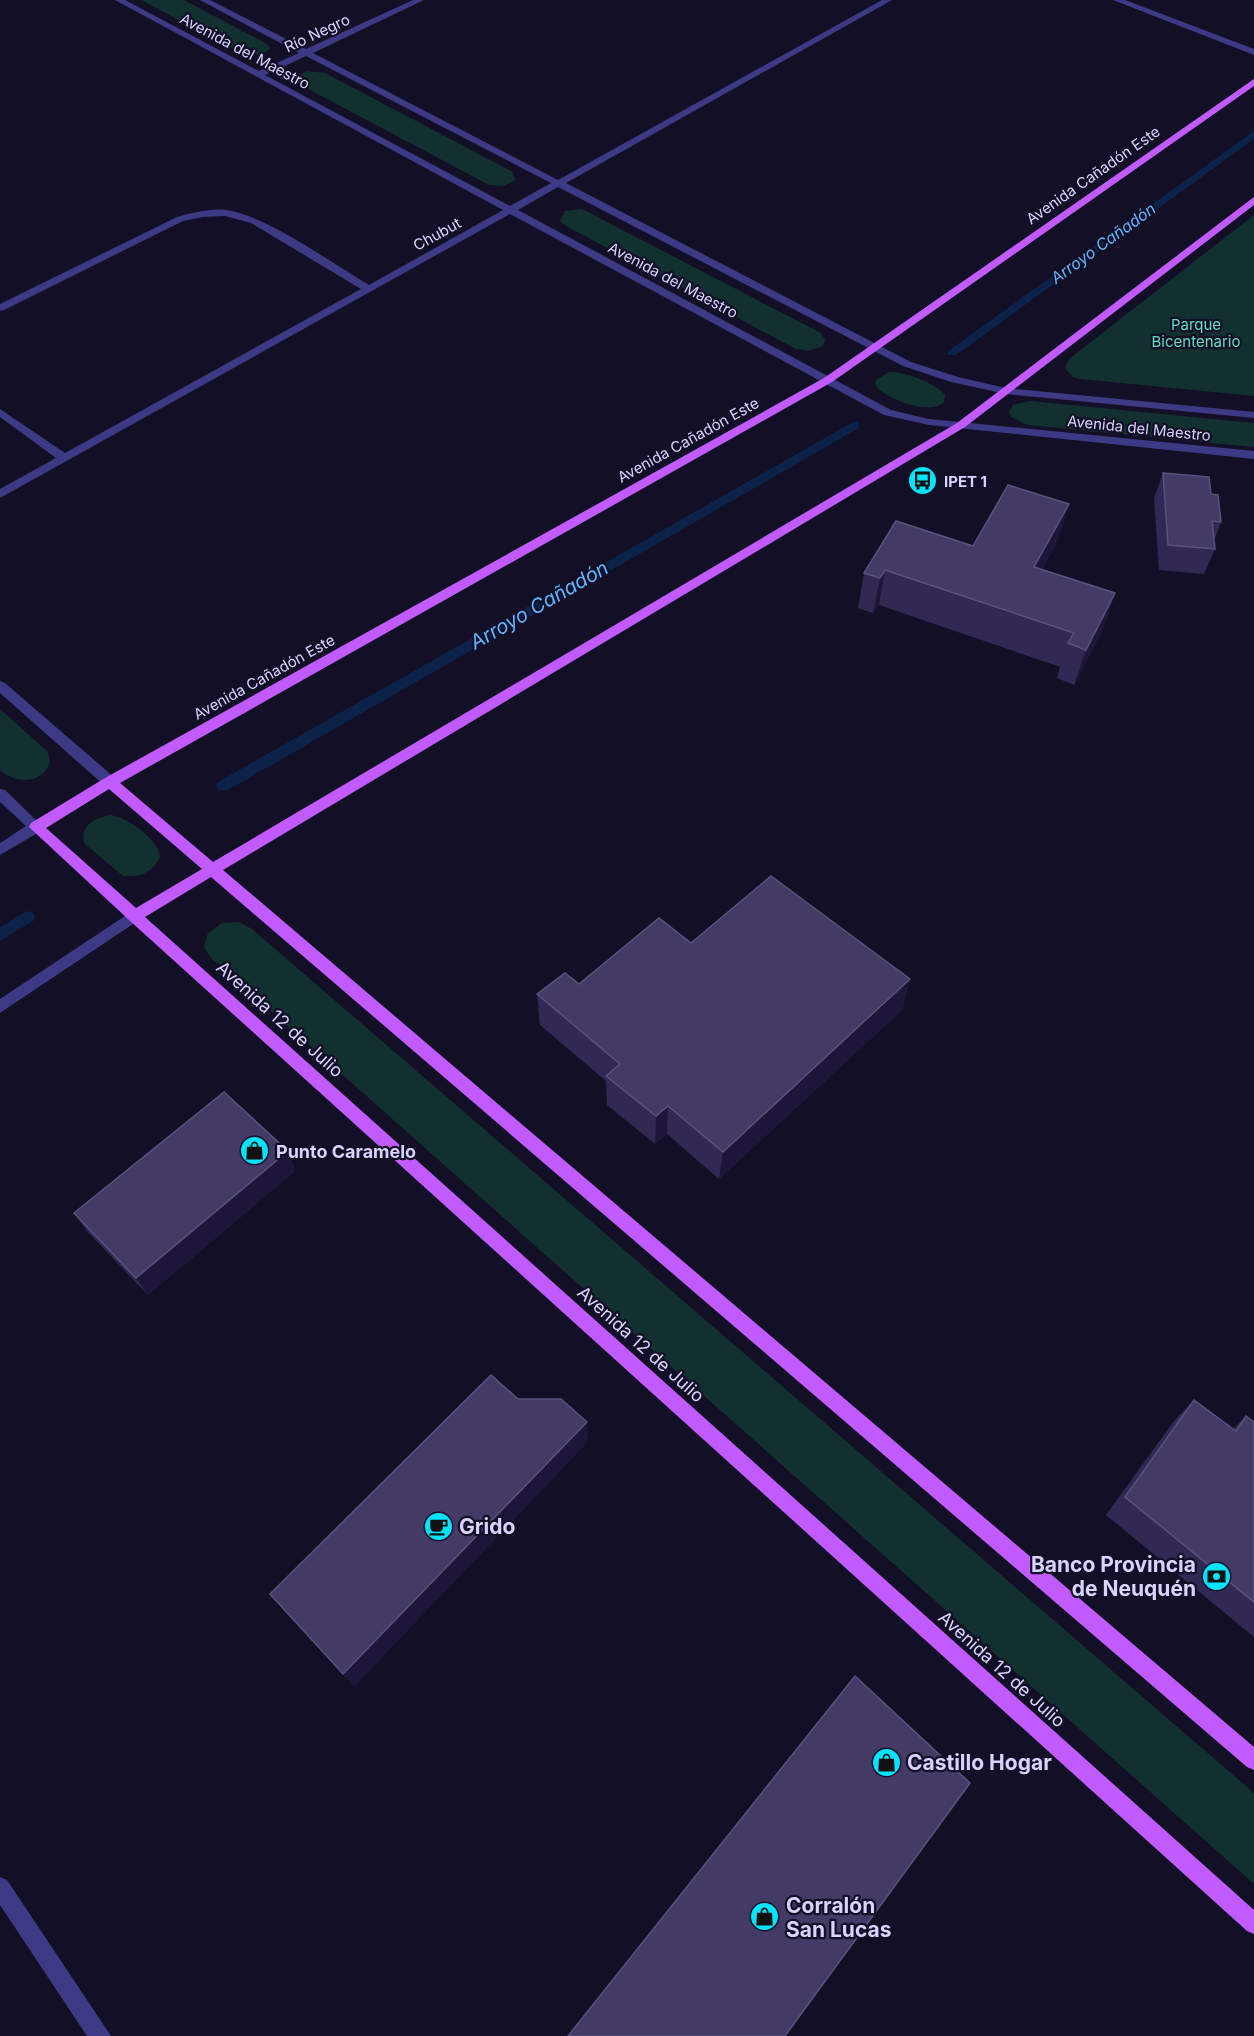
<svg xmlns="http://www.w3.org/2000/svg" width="1254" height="2036" viewBox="0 0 1254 2036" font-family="Inter,sans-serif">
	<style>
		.green { fill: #12302f }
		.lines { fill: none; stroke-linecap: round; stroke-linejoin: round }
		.stream { fill: #0c2248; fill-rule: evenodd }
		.minor { fill: #3d3a85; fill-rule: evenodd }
		.major { fill: #c25bff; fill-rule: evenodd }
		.wall { fill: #312854 }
		.shaded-wall { fill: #1d163a }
		.building { fill: #433a66; stroke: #5a527e; stroke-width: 1.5 }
		.labels { text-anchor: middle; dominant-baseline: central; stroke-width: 4.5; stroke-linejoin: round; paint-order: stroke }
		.far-street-label { font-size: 15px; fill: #d9d4ff; stroke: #130f26 }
		.far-park-label { font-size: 15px; fill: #5fe0c0; stroke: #130f26 }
		.far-poi-label { font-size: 15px; font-weight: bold; fill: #d9d4ff; stroke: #130f26; text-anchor: start }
		.far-water-label { font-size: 16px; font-style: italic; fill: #62b6ff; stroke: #130f26 }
		.street-label { font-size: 18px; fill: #d9d4ff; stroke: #130f26 }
		.poi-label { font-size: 18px; font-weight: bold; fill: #d9d4ff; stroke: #130f26; text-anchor: start }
		.water-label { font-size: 20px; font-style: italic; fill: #62b6ff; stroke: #130f26 }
		.near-poi-label { font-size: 21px; font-weight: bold; fill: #d9d4ff; stroke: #130f26; text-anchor: start }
	</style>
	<rect width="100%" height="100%" fill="#130f26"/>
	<!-- green -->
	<g class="green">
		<path d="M141,0H184L267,44L270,48C264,56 253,57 243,54Z"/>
		<path d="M307,71L325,73L513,172L515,180L504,186L489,185L297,83L296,77Z"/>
		<path d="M582,209L821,333L825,340L823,346L808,351L796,349L566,226L560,221L565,211Z"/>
		<path d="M1254,215V396L1080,379L1073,377L1065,368L1069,359Z"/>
		<path d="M889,372C906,372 934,382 945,395L944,402C930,416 883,399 875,384L876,380Z"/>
		<path d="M1030,401L1254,423V447L1027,425L1011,417L1009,412L1013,405Z"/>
		<path d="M0,709L48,752L50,762C42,785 15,784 0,770Z"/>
		<path d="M110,815C126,816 159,840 160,857C153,872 140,878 123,876L84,843C80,825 95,818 110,815Z"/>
		<path d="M239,922L252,929L1254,1793V1884L211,958L204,947L208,933L222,923Z"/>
	</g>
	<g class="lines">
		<!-- stream -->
		<g class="stream">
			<path d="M1254,131V139L956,355H948V351Z"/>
			<path d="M855,421L859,422V428L228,790H218L216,786L218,782Z"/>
			<path d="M27,911L33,913L35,917L33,921L0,941V927Z"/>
		</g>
		<!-- minor -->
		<g class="minor">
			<path d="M115,0H125L259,71L299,53L200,0H210L306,49L413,0H424L313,53L558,180L882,0H892L566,183L911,362L958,377L1006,388L1254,412V418L1006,394L951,382L903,366L558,187L518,210L891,410L929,419L1254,451V459L929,425L884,415L510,214L0,498V489L56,458L0,417V409L65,453L361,289L251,223L225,216L203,217L183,221L4,310L0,311V304L177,217C192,213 210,208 227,210C269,217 330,262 369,285L503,210ZM306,56L551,183L510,206L265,75Z"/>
			<path d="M1113,0H1125L1254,49V55Z"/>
			<path d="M0,681L5,683L115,778L117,782L115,786H105L0,693Z"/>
			<path d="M0,789L5,790L43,827L41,831L0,855V843L26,826L0,802Z"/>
			<path d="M134,910L139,912L141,916L139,920L0,1013V999Z"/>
			<path d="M0,1877L7,1880L111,2036H87L0,1905Z"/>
		</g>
		<!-- major -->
		<path class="major" d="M1254,79V86L832,382L120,783L213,862L957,423L1254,197V205L965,427L223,870L1254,1747V1770L1247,1767L211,877L145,917L1254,1910V1934L1247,1931L129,920L29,827L31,823L105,778L824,378ZM109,789L202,869L136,908L46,828Z"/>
	</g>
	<!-- wall -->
	<g class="wall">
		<path d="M1163,473L1211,494L1221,522L1214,541L1215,549L1204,574L1159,570L1154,498Z"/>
		<path d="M1058,540L1042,570L1115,593L1103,629L1074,685L1057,678L1060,667L879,605L873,613L858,608L864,573L973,546Z"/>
		<path d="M691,943L910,979L902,1010L719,1179L667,1134L655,1144L607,1105L606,1081L540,1025L537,994L579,984Z"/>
		<path d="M288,1151L295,1171L148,1295L87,1231L74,1213Z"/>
		<path d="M1194,1400L1233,1429L1246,1416L1254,1422V1637L1106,1515L1174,1421Z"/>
	</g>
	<!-- shaded-wall -->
	<g class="shaded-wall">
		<path d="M1069,504L1058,540L1024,603L1034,567Z"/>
		<path d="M885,570L879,605L873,613L880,578Z"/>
		<path d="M1115,593L1103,629L1074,685L1086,650Z"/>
		<path d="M910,979L902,1010L719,1179L723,1152Z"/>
		<path d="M668,1106L667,1134L655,1144L656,1116Z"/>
		<path d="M288,1151L295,1171L148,1295L136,1278Z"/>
		<path d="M587,1422L588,1442L354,1687L343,1674Z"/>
	</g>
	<!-- building -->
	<g class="building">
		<path d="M1163,473L1209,477L1211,494L1218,495L1221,522L1212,521L1215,549L1168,545Z"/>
		<path d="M1008,485L1069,504L1034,567L1115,593L1086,650L1068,643L1074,633L885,570L880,578L864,573L896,521L973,546Z"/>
		<path d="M771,876L910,979L723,1152L668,1106L656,1116L606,1076L620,1064L537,994L565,973L579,984L659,918L691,943Z"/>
		<path d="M224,1092L288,1151L136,1278L74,1213Z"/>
		<path d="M491,1375L518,1399H561L587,1422L343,1674L270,1594Z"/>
		<path d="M1194,1400L1236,1431L1246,1416L1254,1422V1602L1125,1497Z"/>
		<path d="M855,1676L970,1783L785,2036H568Z"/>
	</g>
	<!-- icons -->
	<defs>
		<symbol id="bus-disc" viewBox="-11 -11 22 22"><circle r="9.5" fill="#00e5ff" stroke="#130f26"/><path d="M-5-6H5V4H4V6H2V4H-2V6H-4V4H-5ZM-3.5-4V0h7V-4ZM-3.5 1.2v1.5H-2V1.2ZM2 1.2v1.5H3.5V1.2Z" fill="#111"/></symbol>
		<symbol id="shop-disc" viewBox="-11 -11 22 22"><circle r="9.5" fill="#00e5ff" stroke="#130f26"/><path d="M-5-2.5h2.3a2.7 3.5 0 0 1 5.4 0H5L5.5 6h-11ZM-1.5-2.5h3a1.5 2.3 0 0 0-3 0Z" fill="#111"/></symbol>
		<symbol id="cafe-disc" viewBox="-11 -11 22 22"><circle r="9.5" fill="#00e5ff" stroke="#130f26"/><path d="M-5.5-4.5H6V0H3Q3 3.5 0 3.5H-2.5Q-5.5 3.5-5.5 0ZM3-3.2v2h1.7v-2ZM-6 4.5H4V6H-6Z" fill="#111"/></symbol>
		<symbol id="bank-disc" viewBox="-11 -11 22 22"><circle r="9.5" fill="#00e5ff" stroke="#130f26"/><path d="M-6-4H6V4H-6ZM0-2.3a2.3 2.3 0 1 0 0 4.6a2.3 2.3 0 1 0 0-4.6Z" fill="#111"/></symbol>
	</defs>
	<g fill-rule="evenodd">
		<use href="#bus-disc" x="906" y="464" width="33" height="33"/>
		<use href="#shop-disc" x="238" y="1134" width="33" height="33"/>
		<use href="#cafe-disc" x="422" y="1510" width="33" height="33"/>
		<use href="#bank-disc" x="1200" y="1560" width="33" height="33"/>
		<use href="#shop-disc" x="870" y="1746" width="33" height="33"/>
		<use href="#shop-disc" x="748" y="1900" width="33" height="33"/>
	</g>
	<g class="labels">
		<!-- far-street labels -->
		<g class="far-street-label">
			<text transform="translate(317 33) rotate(-25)">Río Negro</text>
			<text transform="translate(245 51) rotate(28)">Avenida del Maestro</text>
			<text transform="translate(1093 175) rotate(-35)">Avenida Cañadón Este</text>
			<text transform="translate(437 234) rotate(-29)">Chubut</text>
			<text transform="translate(673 280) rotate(28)">Avenida del Maestro</text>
			<text transform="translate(1139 428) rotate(6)">Avenida del Maestro</text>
			<text transform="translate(688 440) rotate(-29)">Avenida Cañadón Este</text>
			<text transform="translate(264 677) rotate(-29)">Avenida Cañadón Este</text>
		</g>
		<!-- far-park labels -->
		<g class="far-park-label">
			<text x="1196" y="324">Parque<tspan x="1196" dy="17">Bicentenario</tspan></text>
		</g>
		<!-- far-poi labels -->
		<g class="far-poi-label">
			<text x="944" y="481">IPET 1</text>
		</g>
		<!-- far-water labels -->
		<g class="far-water-label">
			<text transform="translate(1103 243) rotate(-36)">Arroyo Cañadón</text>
		</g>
		<!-- street labels -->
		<g class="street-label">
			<text transform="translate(280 1019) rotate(42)">Avenida 12 de Julio</text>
			<text transform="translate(641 1344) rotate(42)">Avenida 12 de Julio</text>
			<text transform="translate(1002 1669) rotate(42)">Avenida 12 de Julio</text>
		</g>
		<!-- poi labels -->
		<g class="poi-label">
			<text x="276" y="1151">Punto Caramelo</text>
		</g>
		<!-- water labels -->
		<g class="water-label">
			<text transform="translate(539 605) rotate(-30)">Arroyo Cañadón</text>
		</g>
		<!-- near-poi labels -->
		<g class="near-poi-label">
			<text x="459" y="1526">Grido</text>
			<text x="1196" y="1564" text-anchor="end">Banco Provincia<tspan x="1196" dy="24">de Neuquén</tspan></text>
			<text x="907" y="1762">Castillo Hogar</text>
			<text x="786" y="1905">Corralón<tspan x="786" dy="24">San Lucas</tspan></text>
		</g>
	</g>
</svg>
